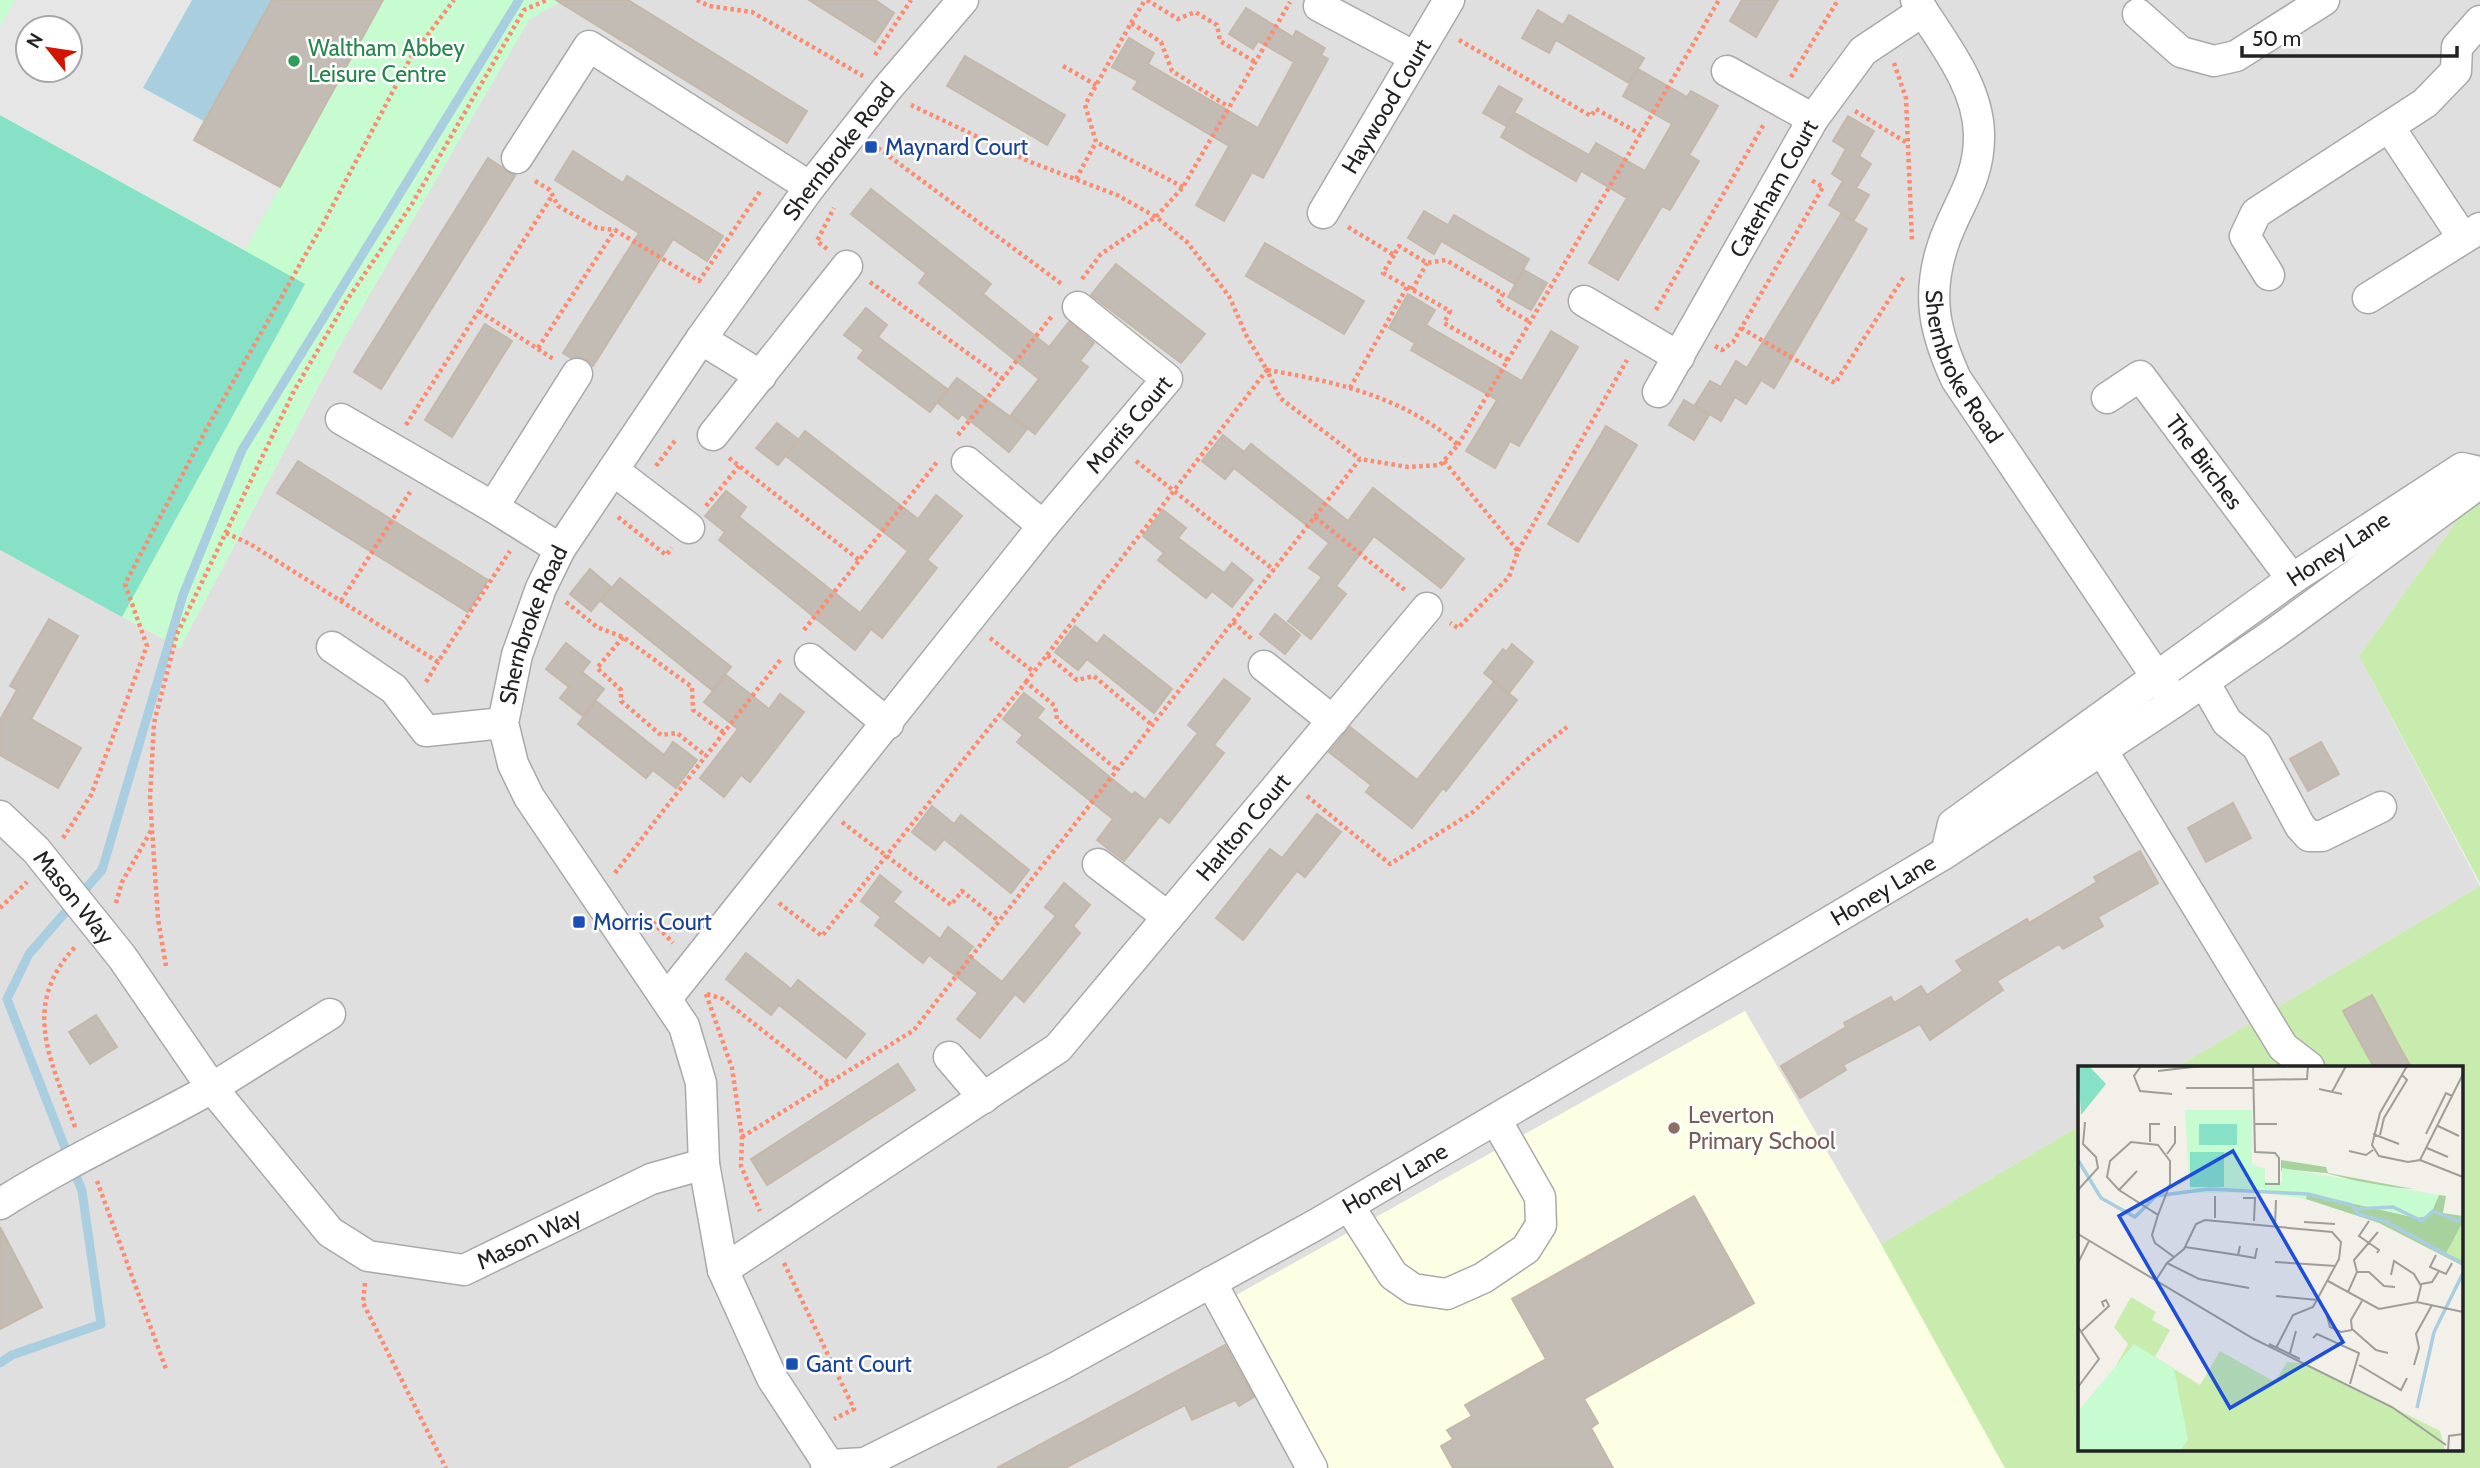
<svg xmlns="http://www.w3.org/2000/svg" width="2480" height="1468" viewBox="0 0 2480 1468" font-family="Cabin,sans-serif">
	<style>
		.residential { fill: #e0dfdf }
		.education { fill: #fdffe4 }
		.grass { fill: #c7ecae }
		.park { fill: #c7fbd0; fill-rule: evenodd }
		.pitch { fill: #86e1c7 }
		.parking { fill: #e6e6e6; fill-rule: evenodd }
		.water { fill: #a9cee0 }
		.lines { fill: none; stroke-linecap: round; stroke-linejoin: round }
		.stream { stroke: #a9cee0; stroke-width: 9 }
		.building { fill: #c3bcb4; stroke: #c4b8aa; stroke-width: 2 }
		.minor-casing { stroke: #a9a9a9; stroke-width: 33 }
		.path { stroke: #fc8b6f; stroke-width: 4.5; stroke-dasharray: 3.5 3.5; stroke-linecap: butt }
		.minor { stroke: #fff; stroke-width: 30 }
		.leisure-dot { fill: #2e9e5b; stroke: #fff; stroke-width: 2.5 }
		.transit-dot { fill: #1a4fb4; stroke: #fff; stroke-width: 2.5 }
		.education-dot { fill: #8d6e63; stroke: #fff; stroke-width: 2.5 }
		.labels { text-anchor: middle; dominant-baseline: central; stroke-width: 5; stroke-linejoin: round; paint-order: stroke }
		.leisure-label { font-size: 23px; fill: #27864d; stroke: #fff; text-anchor: start }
		.street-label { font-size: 23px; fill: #222; stroke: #fff }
		.transit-label { font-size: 23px; fill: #164399; stroke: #fff; text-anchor: start }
		.education-label { font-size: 23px; fill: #785e54; stroke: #fff; text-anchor: start }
		.inset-river { fill: none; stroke: #a9cee0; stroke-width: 3.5 }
		.inset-road { fill: none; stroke: #9f9e99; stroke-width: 2 }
		.view { fill: #1d4ed8; fill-opacity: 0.15; stroke: #1d4ed8; stroke-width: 3.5 }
		.inset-edge { fill: none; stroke: #222; stroke-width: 3.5 }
	</style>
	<rect width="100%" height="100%" fill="#f2f0e8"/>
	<!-- residential -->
	<path class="residential" d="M563,0H2480V489L2359,656L2480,886L2177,1067H2079V1126L1881,1244L2005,1468H0V550L180,648L342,342L529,19Z"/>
	<!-- education -->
	<path class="education" d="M1745,1011L1881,1244L2005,1468H1321L1231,1298Z"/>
	<!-- grass -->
	<g class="grass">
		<path d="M2480,489V883L2359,656Z"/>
		<path d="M2480,886V1468H2005L1881,1244L2079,1126V1449H2461V1067H2177Z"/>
	</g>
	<!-- park -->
	<path class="park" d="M0,0H563L529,20L342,342L180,648L0,550ZM28,28H70V70H28Z"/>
	<!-- pitch -->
	<path class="pitch" d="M0,115L305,284L122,617L0,550Z"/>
	<!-- parking -->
	<path class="parking" d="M15,0H192L143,88L204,121L194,140L280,187L245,250L0,115V27ZM28,28H70V70H28Z"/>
	<!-- water -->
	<path class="water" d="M192,0H272L204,121L143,88Z"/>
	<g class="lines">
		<!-- stream -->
		<path class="stream" d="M0,1363L12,1355L101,1324L82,1191L7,999L29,954L102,870L183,595L242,450L519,0"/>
	</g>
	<!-- building -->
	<g class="building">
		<path d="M272,0H383L280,187L194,140Z"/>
		<path d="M556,0H628L807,111L787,143Z"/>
		<path d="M809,0H875L894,13L875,42Z"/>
		<path d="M1742,0H1778L1756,37L1730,21Z"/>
		<path d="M1246,8L1293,37L1296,31L1325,48L1321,55L1328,59L1263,178L1252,172L1224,221L1196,205L1229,146L1133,89L1138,81L1112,67L1129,38L1154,53L1148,64L1258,128L1294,62L1258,41L1253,49L1229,34Z"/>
		<path d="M1538,10L1563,25L1569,15L1644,58L1629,83L1556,40L1549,53L1522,38Z"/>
		<path d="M965,56L1065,115L1047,145L947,86Z"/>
		<path d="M1638,69L1687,97L1691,91L1718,106L1689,155L1699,161L1670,210L1662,206L1618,280L1589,263L1627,198L1581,171L1576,181L1501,137L1515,113L1589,155L1596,143L1645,171L1672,124L1623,96Z"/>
		<path d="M1499,86L1522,99L1506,126L1483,113Z"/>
		<path d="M1848,116L1874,131L1859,156L1871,164L1856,188L1869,195L1854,220L1829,205L1843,181L1832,174L1846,149L1833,141Z"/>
		<path d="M573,151L623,183L627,176L723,236L707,261L673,239L593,366L586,359L571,358L563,353L639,233L555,180Z"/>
		<path d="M488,158L515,176L381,389L354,372Z"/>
		<path d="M871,189L991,284L983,294L1049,347L1069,322L1094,343L1080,361L1088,367L1035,434L1011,415L1039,379L919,283L926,273L851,214Z"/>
		<path d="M1424,211L1448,225L1454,215L1529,259L1515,284L1441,241L1434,254L1408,238Z"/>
		<path d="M1841,214L1867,229L1774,388L1761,380L1746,404L1735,397L1721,421L1695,405L1710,381L1721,387L1736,361L1747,368Z"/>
		<path d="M1265,243L1364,301L1344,334L1246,276Z"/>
		<path d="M1116,264L1205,334L1181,363L1091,295Z"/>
		<path d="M1524,270L1547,283L1531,310L1508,297Z"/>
		<path d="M1408,294L1435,310L1426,325L1522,381L1551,331L1578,347L1519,446L1510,441L1495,468L1466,451L1497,400L1411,350L1417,339L1415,343L1389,328Z"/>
		<path d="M866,308L887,325L878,337L947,389L930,412L858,358L864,350L844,335Z"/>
		<path d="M485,324L512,341L452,437L425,420Z"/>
		<path d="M957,378L1027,429L1009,452L962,414L958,419L938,403Z"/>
		<path d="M1684,400L1709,415L1694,440L1669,425Z"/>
		<path d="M777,423L799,440L778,465L756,448Z"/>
		<path d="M1606,426L1637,445L1578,542L1548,524Z"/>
		<path d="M805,431L918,519L936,495L962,516L927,560L937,568L882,638L871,629L855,650L719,540L725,532L705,516L726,491L746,507L739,517L860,613L908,551L786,456Z"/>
		<path d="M1223,435L1244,452L1251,444L1348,521L1373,488L1464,559L1441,588L1374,536L1336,586L1346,594L1311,639L1288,621L1322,577L1309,568L1329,543L1234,468L1225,479L1202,461Z"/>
		<path d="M298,461L488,580L468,612L277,493Z"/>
		<path d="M1163,510L1186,528L1178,538L1224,573L1232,563L1253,580L1232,607L1212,591L1206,598L1158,560L1164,553L1143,536Z"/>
		<path d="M590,569L611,587L591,611L570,594Z"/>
		<path d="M620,578L731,667L712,690L601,601Z"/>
		<path d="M1275,614L1300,635L1285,654L1260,634Z"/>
		<path d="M49,619L78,636L31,719L81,748L58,788L0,755V720L17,690L10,686Z"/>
		<path d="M1075,626L1097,644L1104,635L1172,689L1154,713L1087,659L1078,670L1055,652Z"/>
		<path d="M566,643L590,662L582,672L604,689L583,716L560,698L569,687L546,669Z"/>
		<path d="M1512,644L1533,662L1509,693L1484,673L1503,649L1506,652Z"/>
		<path d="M726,675L769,709L780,694L804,712L750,782L741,775L724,797L700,778L738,729L704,702Z"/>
		<path d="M1224,679L1250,699L1214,745L1224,753L1169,823L1160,816L1124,861L1097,840L1113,819L1017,742L1023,735L1003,719L1024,693L1044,709L1037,718L1132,795L1135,792L1145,800L1198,733L1188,725Z"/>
		<path d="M1494,682L1517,700L1446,791L1443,788L1412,828L1366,792L1371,785L1329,752L1350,727L1417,780Z"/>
		<path d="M596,701L664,755L673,742L697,760L676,788L653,770L646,778L578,724Z"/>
		<path d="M2321,742L2339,774L2308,791L2290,759Z"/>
		<path d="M2233,803L2251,838L2206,862L2188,828Z"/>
		<path d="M932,806L954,824L961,815L1029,870L1011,893L944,839L935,850L912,832Z"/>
		<path d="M1317,814L1341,832L1305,877L1297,871L1243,940L1216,918L1270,849L1282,858Z"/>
		<path d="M2140,851L2158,883L2098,917L2103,926L2063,949L2059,944L1997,981L2003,990L1930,1040L1920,1024L1843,1065L1846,1070L1800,1098L1781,1066L1846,1027L1844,1023L1891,997L1894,1003L1921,986L1927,995L1963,971L1956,961L2027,919L2029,923L2097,882L2094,877Z"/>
		<path d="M880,875L901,892L893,902L940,939L948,927L973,947L967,954L1002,982L1056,916L1045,907L1064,883L1090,905L1073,926L1080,933L1024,1002L1015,994L980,1038L957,1019L978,993L929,955L923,963L875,925L881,917L861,901Z"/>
		<path d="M746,953L791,989L798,980L865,1034L846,1058L779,1005L771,1015L726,979Z"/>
		<path d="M2372,995L2398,1044L2411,1067H2374L2343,1011Z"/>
		<path d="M96,1015L117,1047L90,1064L69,1032Z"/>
		<path d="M898,1064L915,1090L767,1185L751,1159Z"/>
		<path d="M1694,1196L1754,1303L1584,1399L1598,1423L1591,1428L1613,1468H1453L1441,1446L1453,1439L1447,1430L1472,1416L1465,1405L1546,1359L1512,1299Z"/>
		<path d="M0,1227L42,1307L0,1329Z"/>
		<path d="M1225,1345L1254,1397L1239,1406L1235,1400L1192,1420L1185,1405L1065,1468H997Z"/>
	</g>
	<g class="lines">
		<defs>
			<g id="minor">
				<path id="s1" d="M1916,0C1941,41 1978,84 1979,134C1980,181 1956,205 1943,245C1926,296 1935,333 1956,379L2158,679L2176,701"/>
				<path d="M1319,6L1415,57"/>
				<path d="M2138,14L2181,52L2214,61L2236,56L2324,0"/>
				<path d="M1727,71L1813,119"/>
				<path d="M2390,128L2463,238"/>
				<path d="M517,158L589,46L810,187"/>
				<path id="s2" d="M1323,213L1449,0"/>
				<path d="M2269,275L2245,236L2256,213L2425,103L2456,71L2457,47L2480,21"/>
				<path d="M2368,298L2480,228"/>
				<path d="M1584,301L1679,357"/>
				<path d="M701,339L761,376"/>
				<path id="s3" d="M1658,392L1813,119L1863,51L1923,11"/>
				<path id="s4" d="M2107,398L2140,376L2292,579"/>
				<path d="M341,419L493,507L560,549"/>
				<path d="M713,435L847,266"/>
				<path d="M613,470L689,528"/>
				<path d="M493,507L577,374"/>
				<path id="s5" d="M1043,526L1167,379L1078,307"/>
				<path d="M332,647L394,689L426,731L503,723"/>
				<path d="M810,659L888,724"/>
				<path d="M1264,666L1333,721"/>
				<path d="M2204,682L2227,722L2257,746L2300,826L2309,836H2322L2381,807"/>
				<path d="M2102,750L2283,1047L2309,1067"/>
				<path id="s6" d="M0,816L36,850L122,957L212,1088L330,1014"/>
				<path id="s7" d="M1948,845L1953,824L2292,579L2462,468L2480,472"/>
				<path d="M1098,864L1168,917"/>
				<path d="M667,998L1043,526L967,462"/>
				<path d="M949,1057L984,1098"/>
				<path id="s8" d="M0,1204C68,1161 142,1127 212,1088L330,1232L368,1256L464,1270L651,1179L704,1164"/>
				<path d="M1349,1206L1393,1275L1413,1289L1447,1294L1483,1278L1526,1249L1541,1225L1540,1197L1496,1120"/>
				<path id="s9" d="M723,1270L1058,1048L1427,608"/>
				<path d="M1211,1282L1312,1468"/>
				<path id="s10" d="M829,1465L772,1378L723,1270L704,1164L701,1083L684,1026L529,797L513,764L503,723L517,655L541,588L560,549L701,339L810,187L886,90L963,0"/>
				<path id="s11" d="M826,1468L829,1465L865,1463L1057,1367L1317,1224L1666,1019L1947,852L2176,701L2276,632L2480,483"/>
			</g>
		</defs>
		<!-- minor casing -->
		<use href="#minor" class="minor-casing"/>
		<!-- path -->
		<g class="path">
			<path d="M697,0L709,6L752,12L863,76"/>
			<path d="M1147,0L1178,19L1195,12L1217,25L1220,41L1255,62"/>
			<path d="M1131,23L1145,0"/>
			<path d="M1459,40L1591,116L1596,109L1640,134"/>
			<path d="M875,55L911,0"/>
			<path d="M1894,63L1906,98L1912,241"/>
			<path d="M1063,66L1096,85"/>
			<path d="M1791,77L1838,0"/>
			<path d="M1855,111L1907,143"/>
			<path d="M878,148L1063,285"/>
			<path d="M1076,179L1096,142"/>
			<path d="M535,181L550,190L558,206L597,228L615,230L699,281L761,190"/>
			<path d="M1183,187L1096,142L1085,105L1131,23L1161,42L1172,71L1229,107"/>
			<path d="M1348,227L1394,255L1399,246L1427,263L1446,260L1503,294L1498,303L1530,322"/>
			<path d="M827,249L817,241L834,208"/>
			<path d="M1394,255L1383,273L1450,311L1444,323L1508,360"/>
			<path d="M1082,279L1101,254L1156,217L1183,187L1290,2"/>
			<path d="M870,282L1003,379"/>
			<path d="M1412,290L1427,263"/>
			<path d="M1656,310L1764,124"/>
			<path d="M479,311L555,360"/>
			<path d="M1741,328L1835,383L1905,275"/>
			<path d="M1715,346L1722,350L1733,342L1823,187L1811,180"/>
			<path d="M538,348L615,230"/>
			<path d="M1350,388L1407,287"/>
			<path d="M406,425L552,196"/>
			<path d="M958,435L1052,316"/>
			<path d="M1458,445L1719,0"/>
			<path d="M729,458L859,560"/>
			<path d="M1136,461L1274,570"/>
			<path d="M1444,461L1518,551L1509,577L1458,628L1450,623"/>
			<path d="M656,466L677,438"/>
			<path d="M706,506L739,466"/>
			<path d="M618,517L666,555L672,548"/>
			<path d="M1315,517L1406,591"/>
			<path d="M226,533L250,544L438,662L510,551"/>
			<path d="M1518,551L1627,360"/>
			<path d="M341,601L410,492"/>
			<path d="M566,602L597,627L623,637L692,687L693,710L723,732"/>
			<path d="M1233,622L1253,640"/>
			<path d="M804,630L937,462"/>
			<path d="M623,637L597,668L621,690V701L661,735L677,733L706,756"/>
			<path d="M990,638L1034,672"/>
			<path d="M1047,655L1267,370L1280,398L1360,459"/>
			<path d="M426,682L438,662"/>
			<path d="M1026,682L1047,655L1077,680L1094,676L1152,725"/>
			<path d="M1307,796L1390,864L1473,812L1532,755L1567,727"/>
			<path d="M842,822L951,905L962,891L999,921"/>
			<path d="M63,838L91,795L147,646L125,584L207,428L323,224L411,57L454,0"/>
			<path d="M615,873L781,659"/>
			<path d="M116,903L122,882L152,829"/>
			<path d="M779,903L822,936L1026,682L1055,706L1057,719L1117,770"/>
			<path d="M0,908L27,882"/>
			<path d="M648,917L673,943"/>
			<path d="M166,966L158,919L150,798L154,723L177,634L294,391L347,300L412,204L524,10L547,0"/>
			<path d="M706,994L732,1068L742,1137L741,1166L760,1211"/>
			<path d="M707,994L723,999L829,1083"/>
			<path d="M75,1127C51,1060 19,1005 77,945"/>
			<path d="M742,1137L914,1030L1360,459L1408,467L1440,465L1458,445C1407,398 1334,381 1267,370L1247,337L1229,296L1187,242L1156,217L1117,195L1028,161L911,105"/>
			<path d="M97,1181L166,1369"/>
			<path d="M784,1263L854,1409L834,1419"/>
			<path d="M365,1283L363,1303L446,1468"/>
		</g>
		<!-- minor -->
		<use href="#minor" class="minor"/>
	</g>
	<!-- markers -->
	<circle class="leisure-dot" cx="294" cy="61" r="7"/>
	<g class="transit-dot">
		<rect x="864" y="140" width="14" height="14" rx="3.5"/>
		<rect x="572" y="915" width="14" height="14" rx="3.5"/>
		<rect x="785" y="1357" width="14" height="14" rx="3.5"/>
	</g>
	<circle class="education-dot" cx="1674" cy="1128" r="7"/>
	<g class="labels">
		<!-- leisure labels -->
		<g class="leisure-label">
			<text x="308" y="48">Waltham Abbey<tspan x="308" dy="26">Leisure Centre</tspan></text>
		</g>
		<!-- street labels -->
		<g class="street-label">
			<text stroke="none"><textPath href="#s2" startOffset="124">Haywood Court</textPath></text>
			<text stroke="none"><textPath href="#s10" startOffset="1496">Shernbroke Road</textPath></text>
			<text stroke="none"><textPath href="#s3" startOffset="234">Caterham Court</textPath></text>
			<text stroke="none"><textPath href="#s1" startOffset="397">Shernbroke Road</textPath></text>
			<text stroke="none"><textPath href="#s5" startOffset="133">Morris Court</textPath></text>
			<text stroke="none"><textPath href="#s4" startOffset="147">The Birches</textPath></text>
			<text stroke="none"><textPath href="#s7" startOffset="495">Honey Lane</textPath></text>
			<text stroke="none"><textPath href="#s10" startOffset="929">Shernbroke Road</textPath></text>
			<text stroke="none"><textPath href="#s9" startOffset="690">Harlton Court</textPath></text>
			<text stroke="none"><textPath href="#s11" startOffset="1209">Honey Lane</textPath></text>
			<text stroke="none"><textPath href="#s6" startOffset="110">Mason Way</textPath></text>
			<text stroke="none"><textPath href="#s11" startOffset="642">Honey Lane</textPath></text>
			<text stroke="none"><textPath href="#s8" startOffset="642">Mason Way</textPath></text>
		</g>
		<!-- transit labels -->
		<g class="transit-label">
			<text x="885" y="147">Maynard Court</text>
			<text x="593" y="922">Morris Court</text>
			<text x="806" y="1364">Gant Court</text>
		</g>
		<!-- education labels -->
		<g class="education-label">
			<text x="1688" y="1115">Leverton<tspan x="1688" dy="26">Primary School</tspan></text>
		</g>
	</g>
	<!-- overview -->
	<g transform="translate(2078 1066)">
		<rect width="385" height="385" fill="#f2f0e8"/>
		<path d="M385,156V195L367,187ZM53,231L78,246L74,254L92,264L77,291L122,319L142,285L197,316L209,296L229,298L362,365L367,385H0L2,343L35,305L50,278L36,261Z" fill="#c7ecae"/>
		<path d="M203,94L248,101L250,107L335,123L297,120L248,107L204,103L203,106ZM228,127L339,152L352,149L361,129L368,130L365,147L385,150V156L368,187L385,195V200L301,157L228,133Z" fill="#a7d29d"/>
		<path d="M107,44H174V99L187,102V116L204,117V102L361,129L352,149L339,152L229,127L228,133L177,126L112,127ZM56,278L96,303L110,374L102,385H0L2,343Z" fill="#c7fbd0"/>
		<path d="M11,0L28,18L3,49L0,2ZM121,58H159V79H121ZM112,86H146V121H112Z" fill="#86e1c7"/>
		<path class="inset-river" d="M0,94L23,132L57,151L78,130L131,123L230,128L274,139L280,148L309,156L385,198M277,143L315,141L344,155L355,145L380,155L385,151M339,342L356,266L385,207"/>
		<path class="inset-road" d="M63,0L56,10L62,25L94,28M175,0L177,86L197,87L201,92V118H187M329,0L302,47L294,79L301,90L330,96L342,94L385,8M80,5L123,0M175,14L229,13L230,0M108,22H175M241,23L264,28M254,26L268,0M176,58H199M360,60L381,70M295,68L321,78M348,68L368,27L374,30M302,69L306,52L329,14L324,9M72,76V58H82M349,82L370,91M271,85L288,89L295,84M89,88L97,77V60M342,94L385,111M0,124L20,102L18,91L5,78L7,56M41,124L59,105M165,132H177L176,155M80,149L92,118V95L80,79L53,76L32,95L29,111L41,124L80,149L74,169L77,177L96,191M137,152V130M291,155L281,170L301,184L299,187M226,156L257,158M197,159L198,134M0,168L176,273L314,341L368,379M107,181L160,189L162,180M160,189L177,192L179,182M358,189L352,201L368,208L374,197M197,196L258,200M0,197L11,175M89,197L121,213L171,222M279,206H291L306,220L317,221M313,209L316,195L336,208L343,220L339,236M78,214L89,197L106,183L118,158L127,154L254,166L263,176L261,193L235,241L215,249L197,284M250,215L301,243L339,236L385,246M343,218L354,216L361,205M270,226L279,206L276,194L300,166M198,230L240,234M284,235L273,254L274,263L298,284L310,287M249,250L252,261L263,266L274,264M0,261L21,293L0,321M4,265L31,240L28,234L24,236L26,241M235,272L239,268L281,287L272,318M191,278L222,293M212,287L218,265M281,299L323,324L329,312M336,299L341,282L338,268L354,239M370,385L371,370L385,368"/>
		<path class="view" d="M155,85L265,276L152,342L41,150Z"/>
		<rect width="385" height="385" class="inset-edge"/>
	</g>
	<!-- north arrow -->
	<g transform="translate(49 49) rotate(300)"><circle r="33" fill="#ffffff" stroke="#a7a7a7" stroke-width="2"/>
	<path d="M0-5L12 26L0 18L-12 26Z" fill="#d31400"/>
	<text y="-10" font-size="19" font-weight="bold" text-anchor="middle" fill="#222222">N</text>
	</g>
	<!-- scale -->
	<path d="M2242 46v10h215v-10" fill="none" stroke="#222222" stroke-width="3.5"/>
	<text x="2252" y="46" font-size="21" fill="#222222" stroke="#ffffff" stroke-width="5" paint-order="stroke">50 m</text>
</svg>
